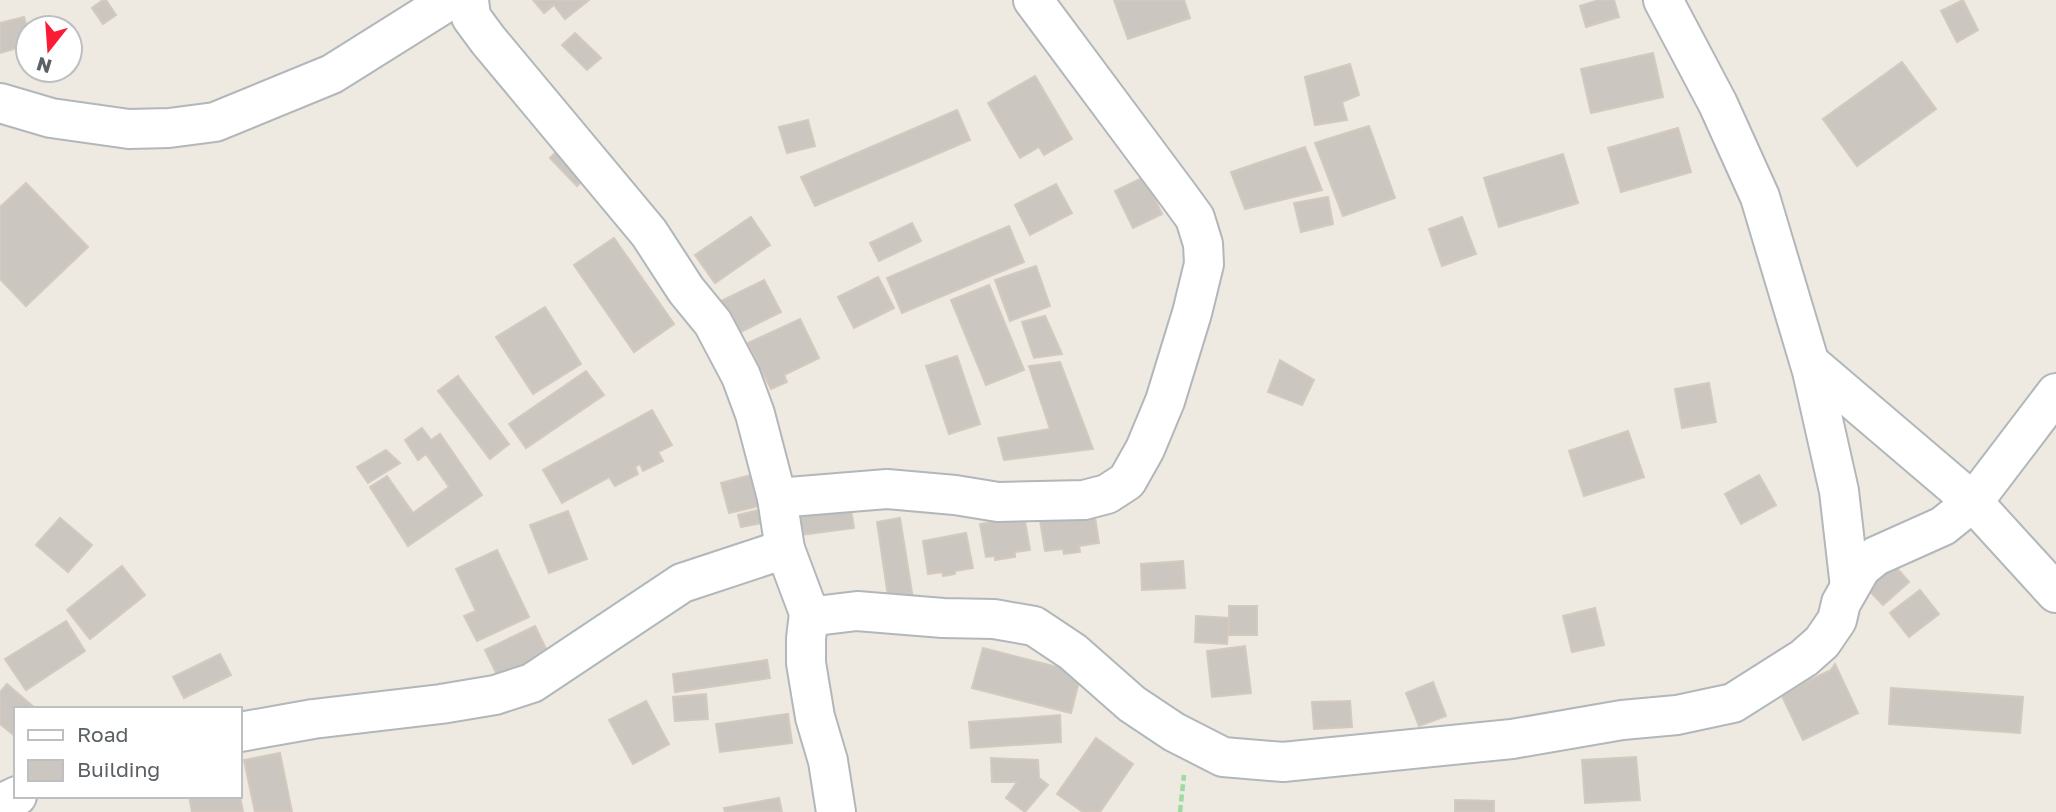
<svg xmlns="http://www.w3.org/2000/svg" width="2056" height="812" viewBox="0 0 2056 812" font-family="'Golos Text',sans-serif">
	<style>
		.building { fill: #cbc6c0; stroke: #d4c9bf; stroke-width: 2 }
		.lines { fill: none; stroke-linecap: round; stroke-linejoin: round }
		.minor-casing { stroke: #b2b7ba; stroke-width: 42 }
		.path { stroke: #9cdca0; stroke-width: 4.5; stroke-dasharray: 7 3.5; stroke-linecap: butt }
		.minor { stroke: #fff; stroke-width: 38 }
	</style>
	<rect width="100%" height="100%" fill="#eee9e1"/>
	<!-- building -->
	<g class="building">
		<path d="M103,0H106L116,15L103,24L92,8Z"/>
		<path d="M533,0H589L565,19L554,5L544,13Z"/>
		<path d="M1114,0H1184L1190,18L1128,39Z"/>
		<path d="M1599,0H1614L1619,17L1586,27L1580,6Z"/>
		<path d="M1963,0L1978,30L1957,42L1941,11Z"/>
		<path d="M24,17L28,31V45L0,53V23Z"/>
		<path d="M575,33L601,58L587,70L562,45Z"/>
		<path d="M1653,53L1663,97L1591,113L1581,69Z"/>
		<path d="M1902,62L1936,109L1857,166L1823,119Z"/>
		<path d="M1350,64L1359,95L1342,102L1347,120L1315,125L1305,77Z"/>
		<path d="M1035,76L1072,139L1044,155L1039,147L1020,158L988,103Z"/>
		<path d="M957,110L970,140L815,206L801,177Z"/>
		<path d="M808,120L815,146L787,153L779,127Z"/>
		<path d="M1369,126L1395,198L1343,216L1315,143Z"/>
		<path d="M1678,128L1691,172L1621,192L1608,148Z"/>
		<path d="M565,143L592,171L577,186L550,158Z"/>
		<path d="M1305,147L1322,190L1245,209L1231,172Z"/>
		<path d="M1563,154L1578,203L1499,227L1484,178Z"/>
		<path d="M1144,177L1162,214L1133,228L1115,191Z"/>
		<path d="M26,183L88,247L26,306L0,279V207Z"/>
		<path d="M1056,184L1072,213L1030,235L1015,205Z"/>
		<path d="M1328,197L1333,224L1301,232L1294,203Z"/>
		<path d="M751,217L770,245L715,283L695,255Z"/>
		<path d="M1462,217L1476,254L1442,266L1429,229Z"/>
		<path d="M912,223L921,241L879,261L870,243Z"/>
		<path d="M1009,226L1024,262L902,313L887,278Z"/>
		<path d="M614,238L674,324L634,352L574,265Z"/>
		<path d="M1036,266L1050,306L1010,321L995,280Z"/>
		<path d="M878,277L894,308L854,328L838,297Z"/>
		<path d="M764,280L781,312L729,338L713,305Z"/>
		<path d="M989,285L1024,370L986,385L951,300Z"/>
		<path d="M545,307L581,364L533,394L496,337Z"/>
		<path d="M1045,316L1062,354L1034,358L1022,322Z"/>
		<path d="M800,319L819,358L784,375L787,382L771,389L748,343Z"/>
		<path d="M957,356L980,424L949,434L926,366Z"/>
		<path d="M1280,360L1314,380L1302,405L1268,392Z"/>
		<path d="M1060,362L1093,449L1004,460L998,438L1050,429L1029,366Z"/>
		<path d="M586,371L604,395L526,448L509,424Z"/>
		<path d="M458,376L509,444L490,459L438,391Z"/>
		<path d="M1709,383L1716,422L1682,428L1675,389Z"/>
		<path d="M652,410L672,445L658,452L663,461L643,471L640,464L635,467L638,474L615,486L609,477L562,503L543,470Z"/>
		<path d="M422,428L431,440L440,434L482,495L408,546L370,487L387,476L413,513L449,487L426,454L418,460L405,440Z"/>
		<path d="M1628,431L1644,477L1584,496L1569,451Z"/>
		<path d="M386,450L400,463L368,483L357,467Z"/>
		<path d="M751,475L759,506L729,513L721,483Z"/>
		<path d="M1759,475L1776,505L1741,524L1725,494Z"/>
		<path d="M849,497L854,528L794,536L790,505Z"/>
		<path d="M763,509L766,522L741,527L738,515Z"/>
		<path d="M568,511L587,559L549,573L530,525Z"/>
		<path d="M1094,511L1099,543L1079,546L1080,552L1064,554L1063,549L1045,551L1040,520Z"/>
		<path d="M1024,516L1030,550L1015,552V557L995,560V556L986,557L980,524Z"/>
		<path d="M60,518L92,545L68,572L36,545Z"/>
		<path d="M900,518L913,599L889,603L877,522Z"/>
		<path d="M966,533L973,568L955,571V574L943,576L942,572L928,574L923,541Z"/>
		<path d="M497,550L529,617L477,641L464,616L476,611L456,569Z"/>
		<path d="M1887,557L1909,582L1883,605L1860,581Z"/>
		<path d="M1183,561L1185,588L1142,590L1141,564Z"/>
		<path d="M122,566L145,595L90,639L67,610Z"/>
		<path d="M1920,590L1939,614L1909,637L1890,613Z"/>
		<rect x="1229" y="606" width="28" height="29"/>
		<path d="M1595,608L1604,645L1572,652L1563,616Z"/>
		<path d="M1196,616L1229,618L1227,644L1195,642Z"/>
		<path d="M66,621L85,651L26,690L5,659Z"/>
		<path d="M535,626L550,657L500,681L485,650Z"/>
		<path d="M1245,646L1251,693L1212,697L1207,651Z"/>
		<path d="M983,648L1081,673L1071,713L972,688Z"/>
		<path d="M220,654L231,675L184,698L173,677Z"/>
		<path d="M767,660L770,678L675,692L673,674Z"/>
		<path d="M1835,664L1858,713L1803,740L1781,694L1831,670Z"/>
		<path d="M1433,682L1446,716L1419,726L1406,693Z"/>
		<path d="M7,684L36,709H16V737L0,724V692Z"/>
		<path d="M1891,688L2023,697L2020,733L1889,724Z"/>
		<path d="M706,694L708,719L675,721L673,697Z"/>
		<path d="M646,701L669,744L633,764L609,720Z"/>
		<path d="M1350,701L1352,727L1314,729L1312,702Z"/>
		<path d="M788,714L792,743L720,752L716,724Z"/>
		<path d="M1060,715L1061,742L971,748L969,722Z"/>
		<path d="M1096,738L1133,764L1100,812H1083L1057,794Z"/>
		<path d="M280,753L292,812H255L244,760Z"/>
		<path d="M1636,757L1640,800L1585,803L1582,760Z"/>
		<path d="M991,758L1038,760L1039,778L1048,785L1025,812L1006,798L1017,782H992Z"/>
		<path d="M189,796H240L243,812H192Z"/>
		<path d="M779,798L782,812H725L724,808Z"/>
		<path d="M1455,800L1494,801V812H1455Z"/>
	</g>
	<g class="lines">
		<defs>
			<g id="minor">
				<path d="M469,0L471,17L488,40L649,233L686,290L713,323L741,376L755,414L777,498L785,549L809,613L806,639V663L815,717L828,761L836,812"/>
				<path d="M1663,0L1718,104L1760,197L1812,371L1839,491L1850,587"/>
				<path d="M0,103L51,118L129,129L169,128L215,122L332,74L450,0"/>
				<path d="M1810,363L1973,502L2056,593"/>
				<path d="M777,498L887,489L955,495L998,502L1084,500L1107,494L1127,481L1145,449L1165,401L1192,313L1204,264L1203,244L1195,218L1179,196L1033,0"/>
				<path d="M809,613L824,615L857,611L943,618L994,619L1034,626L1073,652L1132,704L1174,732L1223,757L1283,762L1512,739L1622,720L1677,715L1733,703L1804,658L1822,642L1837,620L1841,603L1861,568L1876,556L1943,526L1973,502L2056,393"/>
				<path d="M240,732L313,719L441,704L495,695L532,683L682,583L785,549"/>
				<path d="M0,804L17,796"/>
			</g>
		</defs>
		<!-- minor casing -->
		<use href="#minor" class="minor-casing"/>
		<!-- path -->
		<path class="path" d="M1180,812L1184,775"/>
		<!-- minor -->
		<use href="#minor" class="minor"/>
	</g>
	<!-- legend -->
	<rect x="14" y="707" width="228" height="91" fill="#ffffff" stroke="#bdbfc1" stroke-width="2"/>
	<rect x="28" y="730" width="35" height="10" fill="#ffffff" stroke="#bdbfc1" stroke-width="2"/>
	<text x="77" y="742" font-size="21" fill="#5a6064">Road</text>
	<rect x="28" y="760" width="35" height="21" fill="#cbc6c0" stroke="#bdbfc1" stroke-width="2"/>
	<text x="77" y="777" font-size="21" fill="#5a6064">Building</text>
	<!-- north arrow -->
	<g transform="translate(49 49) rotate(197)"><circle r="33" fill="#ffffff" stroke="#bdbfc1" stroke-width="2"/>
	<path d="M0-5L12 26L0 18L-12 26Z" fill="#fa1b37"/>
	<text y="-10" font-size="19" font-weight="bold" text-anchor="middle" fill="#5a6064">N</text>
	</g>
</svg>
